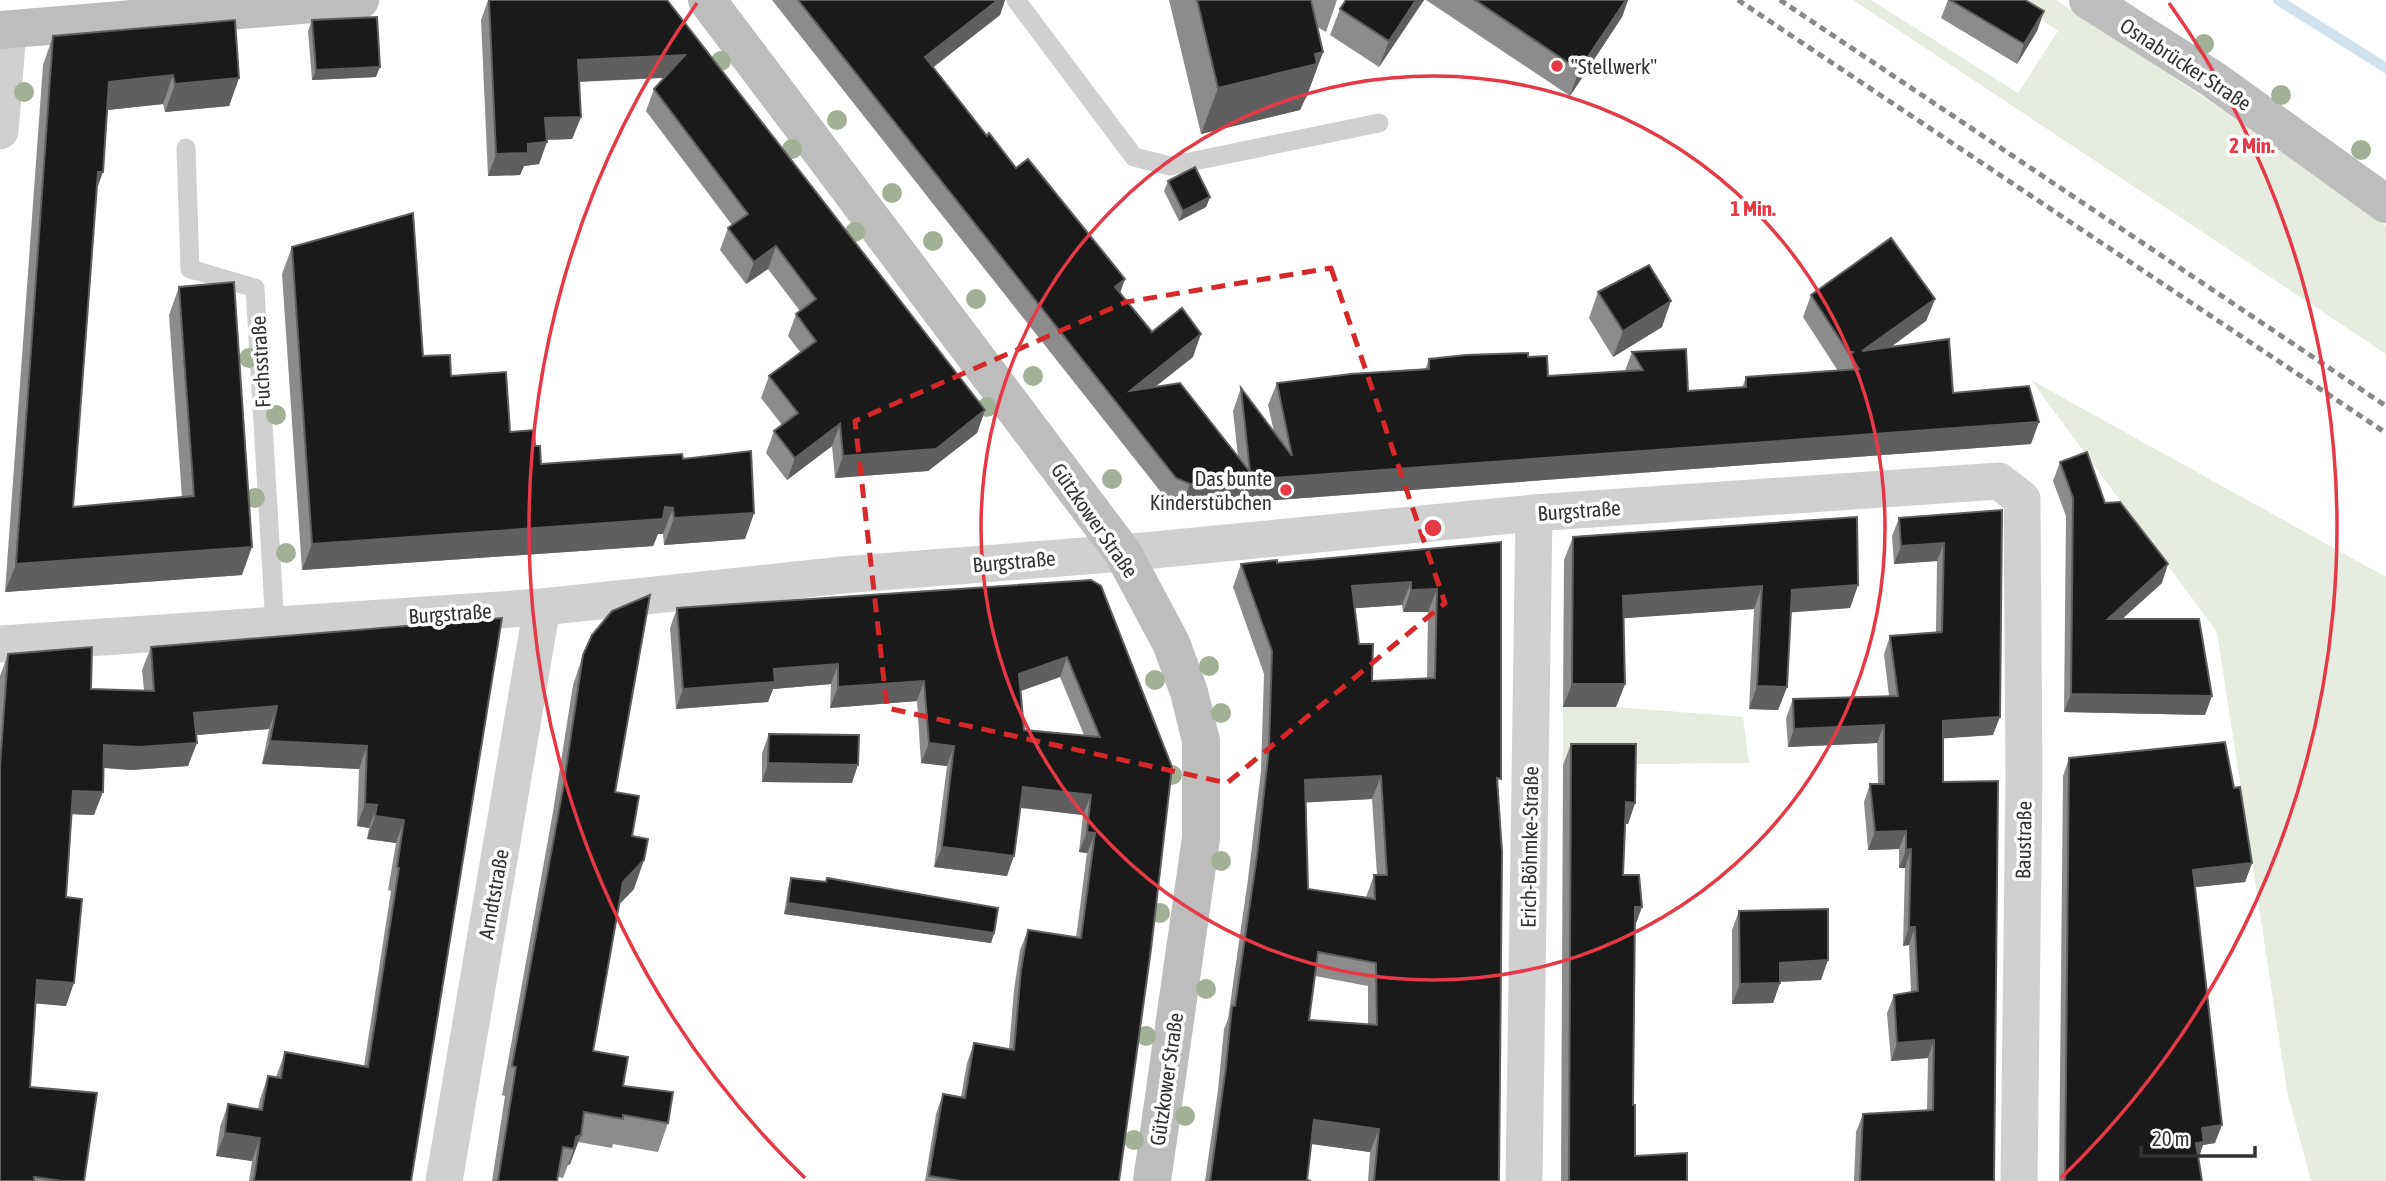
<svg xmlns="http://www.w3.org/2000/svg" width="2386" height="1181" viewBox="0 0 2386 1181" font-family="'Asap Condensed',sans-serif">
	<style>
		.green { fill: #e6ecdf }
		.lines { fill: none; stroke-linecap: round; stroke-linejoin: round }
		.stream { stroke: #cfe2ee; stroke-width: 10 }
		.lane { stroke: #d0d0d0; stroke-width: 19 }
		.street { stroke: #d0d0d0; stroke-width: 37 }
		.secondary { stroke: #bdbdbd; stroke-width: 38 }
		.rail { stroke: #888; stroke-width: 5; stroke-dasharray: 7 5; stroke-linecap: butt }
		.tree { fill: #a2b095 }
		.wall { fill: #8c8c8c; fill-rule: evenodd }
		.shaded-wall { fill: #5f5f5f }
		.building { fill: #1a1a1a; stroke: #5f5f5f; stroke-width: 2; fill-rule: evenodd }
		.marked { fill: none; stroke: #d62828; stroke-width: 5; stroke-dasharray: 14 9; stroke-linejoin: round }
		.ring { fill: none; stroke: #e63946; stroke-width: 3.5 }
		.poi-dot { fill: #e63946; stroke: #fff; stroke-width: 2.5 }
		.labels { text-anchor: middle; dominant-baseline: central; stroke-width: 7; stroke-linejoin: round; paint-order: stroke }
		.street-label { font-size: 21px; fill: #333; stroke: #fff }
		.poi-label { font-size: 21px; fill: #333; stroke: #fff; text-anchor: start }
		.centre { fill: #e63946; stroke: #fff; stroke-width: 3.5 }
		.ring-label { font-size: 21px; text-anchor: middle; font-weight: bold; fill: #e63946; stroke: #fff; stroke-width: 7; stroke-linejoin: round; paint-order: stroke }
	</style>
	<rect width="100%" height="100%" fill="#fff"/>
	<!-- green -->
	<g class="green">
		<path d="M1853,0H1871L2018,93L2058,31L2011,0H2056L2205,98L2386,226V354Z"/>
		<path d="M2031,380L2386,577V1181H2311L2287,1091L2217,632Z"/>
		<path d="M1563,707H1616L1743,717L1749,763L1563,765Z"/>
	</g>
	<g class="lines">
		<!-- stream -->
		<path class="stream" d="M2278,0L2386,68"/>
		<!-- lane -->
		<g class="lane">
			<path d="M1016,0L1134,157L1170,166L1379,123"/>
			<path d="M186,148L190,269L255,288L275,626"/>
		</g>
		<!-- street -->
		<g class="street">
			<path d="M0,131L8,30"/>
			<path d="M0,644L542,607L842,575L1123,553L1534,513L1999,481L2022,499L2024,776L2019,1181"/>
			<path d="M444,1181L542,607"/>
			<path d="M1524,1181L1534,513"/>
		</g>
		<!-- secondary -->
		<g class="secondary">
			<path d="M707,0L1123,553L1171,643L1189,692L1201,741V838L1152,1181"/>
			<path d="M2088,0L2214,80L2386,204"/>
			<path d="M0,30L360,0"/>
		</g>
		<!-- rail -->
		<g class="rail">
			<path d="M1738,0L2386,433"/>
			<path d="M1780,0L2386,406"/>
		</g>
	</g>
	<!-- trees -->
	<g class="tree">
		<circle cx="2204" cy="44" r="10"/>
		<circle cx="721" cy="61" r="10"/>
		<circle cx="24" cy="92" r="10"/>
		<circle cx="2281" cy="95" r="10"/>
		<circle cx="837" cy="120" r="10"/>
		<circle cx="792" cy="149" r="10"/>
		<circle cx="2361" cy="150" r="10"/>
		<circle cx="892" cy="193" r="10"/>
		<circle cx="855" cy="232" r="10"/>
		<circle cx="933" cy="241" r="10"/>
		<circle cx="976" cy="299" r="10"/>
		<circle cx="249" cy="358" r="10"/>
		<circle cx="1033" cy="376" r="10"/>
		<circle cx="987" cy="407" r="10"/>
		<circle cx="276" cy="415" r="10"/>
		<circle cx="1112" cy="479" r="10"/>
		<circle cx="255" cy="498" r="10"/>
		<circle cx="286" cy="553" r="10"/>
		<circle cx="1209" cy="666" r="10"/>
		<circle cx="1155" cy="680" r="10"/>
		<circle cx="1221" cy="713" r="10"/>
		<circle cx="1172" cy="775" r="10"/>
		<circle cx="1221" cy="861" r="10"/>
		<circle cx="1160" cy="913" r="10"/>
		<circle cx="1206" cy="989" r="10"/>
		<circle cx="1146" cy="1036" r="10"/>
		<circle cx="1185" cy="1116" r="10"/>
		<circle cx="1134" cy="1140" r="10"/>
	</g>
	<!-- wall -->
	<g class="wall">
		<path d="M488,0H667L985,410L977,433L928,471L835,478L832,446L787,480L766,453L774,431L782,425L761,398L769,376L801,353L788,336L796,314L800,311L768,269L746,284L720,250L728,228L732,225L646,111L654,89L664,78L579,82L581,117L572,139L547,140L539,164L524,166L520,175L488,176L481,20Z"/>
		<path d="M772,0H1005L1000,15L933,67L987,136L1016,168L1152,332L1193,357L1155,387L1238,457L1233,411L1241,388L1274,432L1268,405L1277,383L1425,370L1429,359L1528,357L1548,376L1625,371L1632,352L1688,391L1742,388L1746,377L1838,371L1803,317L1811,295L1935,299L1926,321L1891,347L1953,393L2031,444L1181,507L1168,501Z"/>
		<path d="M1169,0H1337L1326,32L1317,27L1323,52L1306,98L1305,99L1300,110L1201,134Z"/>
		<path d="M1346,0H1424L1379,67L1330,35L1340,9Z"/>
		<path d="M1426,0H1628L1622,17L1570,96Z"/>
		<path d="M1948,0H2025L2044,11L2037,31L2017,64L1941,18Z"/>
		<path d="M312,20L376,77L312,80L308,31Z"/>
		<path d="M53,36L239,78L229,106L165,112L163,104L107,110L97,188L73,507L182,498L169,315L179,287L242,575L5,592L43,65Z"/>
		<path d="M1168,181L1210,197L1206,207L1179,221L1164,191Z"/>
		<path d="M292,247L423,356L451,376L510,432L541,464L683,459L754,513L745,539L664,545L663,534H658L653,546L302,570L282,274Z"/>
		<path d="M1598,292L1662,327L1613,357L1589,318Z"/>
		<path d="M2060,462L2105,503L2162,583L2122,619L2205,715L2064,712L2066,516L2053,481Z"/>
		<path d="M2002,510L1993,735L1943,738V782L1994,1181H1854L1856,1132L1863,1114L1927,1110L1928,1058L1891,1061L1887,1013L1894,995L1911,992L1909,945L1903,946L1905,868H1899V849L1868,850L1864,802L1870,784H1878L1877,743L1788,747L1786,718L1793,699L1889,696L1884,654L1890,636L1936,632L1937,561L1894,564L1892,536L1899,518Z"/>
		<path d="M1573,537L1858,585L1850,608L1791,612L1787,687L1778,710L1749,709L1754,609L1623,618L1625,684L1616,707H1563L1564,560Z"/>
		<path d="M1501,542L1498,787L1499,1181H1368L1370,1152L1311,1144L1307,1180L1311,1181H1205L1218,1090L1224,1029L1228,1019L1248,879L1261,771L1264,674L1233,587L1241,564L1277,563ZM1402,605L1403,612H1428L1427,679L1372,681L1359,644L1355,608ZM1372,799L1377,875H1374L1366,897L1308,889L1306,802ZM1315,976L1368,986V1024L1309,1020Z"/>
		<path d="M1101,586L1119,1181H925L936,1114L943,1094L961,1097L967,1063L974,1043L1009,1049L1014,990L1020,950L1028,930L1076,938L1087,853L1079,852L1083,815L1020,808L1007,876L934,867L947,766L921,763L917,701L830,708L831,684L773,689L768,702L676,709L670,628L677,608ZM1060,677L1084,735L1024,730L1021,691Z"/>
		<path d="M502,618L411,1181H249L252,1161L216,1156L220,1127L228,1104L258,1109L260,1099L268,1076L276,1077L285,1052L364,1066L391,891L388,890L396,843L367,839L369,828L357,826L359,769L262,764L269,729L196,735L188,766L131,770L103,768L94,815L72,814L66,897V1006L36,1003L30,1087L84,1181H0V676L8,654L91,689L144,690L142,670L151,647Z"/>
		<path d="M583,655L615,792L632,836L634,889L619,904L593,1051L623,1086L668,1123L658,1152L613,1144L612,1148L578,1142L570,1164L568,1165L563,1178L558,1177L557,1181H492L505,1096L502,1095L553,812L573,685Z"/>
		<path d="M769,734L852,783L762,782V753Z"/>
		<path d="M1571,744L1635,803L1628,824H1625L1623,875L1642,907L1635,926L1633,1105L1635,1156L1687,1181H1561L1563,765Z"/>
		<path d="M2069,758L2234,788L2252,863L2245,882L2195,887L2215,1143L2203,1145L2198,1158L2202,1181H2059L2063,776Z"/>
		<path d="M791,878L825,882L827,878L994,933L991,943L784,914L788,888Z"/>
		<path d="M1739,911L1821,980L1780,982L1773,1003L1732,1004V930Z"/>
	</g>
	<!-- shaded-wall -->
	<g class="shaded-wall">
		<path d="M998,0H1005L1000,15L917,80L925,57Z"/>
		<path d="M1416,0H1424L1379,67L1389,41Z"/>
		<path d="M1626,0H1628L1622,17L1570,96L1579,70Z"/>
		<path d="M2044,11L2037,31L2017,64L2024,44Z"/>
		<path d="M1323,52L1306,98L1305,99L1300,110L1201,134L1218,88Z"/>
		<path d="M685,55L677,77L570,82L578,60Z"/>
		<path d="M380,67L376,77L312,80L316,70Z"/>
		<path d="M173,75L163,104L99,111L109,82Z"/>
		<path d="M239,78L229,106L165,112L175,84Z"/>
		<path d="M581,117L572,139L537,140L545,118Z"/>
		<path d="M547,142L539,164L524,166L520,175L488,176L496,154L528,144Z"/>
		<path d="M98,172H103L93,200Z"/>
		<path d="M1210,197L1206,207L1179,221L1183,211Z"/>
		<path d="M776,246L768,269L746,284L754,262Z"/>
		<path d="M1125,279L1117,302L1115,287Z"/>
		<path d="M1935,299L1926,321L1859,370L1862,351Z"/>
		<path d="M1671,301L1662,327L1613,357L1623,331Z"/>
		<path d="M1201,334L1193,357L1123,412L1130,391Z"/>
		<path d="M985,410L977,433L928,471L835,478L843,456Z"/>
		<path d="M2039,422L2031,444L1181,507L1190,484Z"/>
		<path d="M840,424L832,446L787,480L795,458Z"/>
		<path d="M665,507L673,508L663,534H658L653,546L302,570L312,544Z"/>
		<path d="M754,513L745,539L664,545L674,518Z"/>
		<path d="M1944,543L1937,561L1894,564L1901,546Z"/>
		<path d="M252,547L242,575L5,592L16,564Z"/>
		<path d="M2168,564L2162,583L2101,638L2108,619Z"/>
		<path d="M1411,582L1402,605L1344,609L1352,586Z"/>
		<path d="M1858,585L1850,608L1783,613L1792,590Z"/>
		<path d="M1762,586L1754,609L1614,619L1623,596Z"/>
		<path d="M1437,589L1428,612H1403L1411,590Z"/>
		<path d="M1067,657L1060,677L1012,694L1019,674Z"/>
		<path d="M838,664L831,684L773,689L768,702L676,709L683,689L774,669Z"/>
		<path d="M924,681L917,701L830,708L838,687Z"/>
		<path d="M1572,684H1625L1616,707H1563Z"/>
		<path d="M1757,686L1787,687L1778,710L1749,709Z"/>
		<path d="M2071,694L2212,696L2205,715L2064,712Z"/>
		<path d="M277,706L269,729L186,736L194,713Z"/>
		<path d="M2000,717L1993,735L1936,739L1943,721Z"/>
		<path d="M1884,725L1877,743L1788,747L1794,729Z"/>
		<path d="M270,741L367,746L359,769L262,764Z"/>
		<path d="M197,743L188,766L131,770L95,767L104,745Z"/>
		<path d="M929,743L954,746L947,766L921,763Z"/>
		<path d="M768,763L858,765L852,783L762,782Z"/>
		<path d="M1381,776L1372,799L1297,803L1305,780Z"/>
		<path d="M1023,787L1091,795L1083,815L1015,807Z"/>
		<path d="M73,791L103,792L94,815L65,814Z"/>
		<path d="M1626,802L1635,803L1628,824H1618Z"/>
		<path d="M365,804L377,805L369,828L357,826Z"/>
		<path d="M375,816L404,820L396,843L367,839Z"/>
		<path d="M1906,831L1899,849L1868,850L1875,832Z"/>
		<path d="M1087,832L1095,833L1087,853L1079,852Z"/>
		<path d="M942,847L1014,856L1007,876L934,867Z"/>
		<path d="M1911,849L1905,868H1899L1906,850Z"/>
		<path d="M644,860L634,889L613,911L623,882Z"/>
		<path d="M2252,863L2245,882L2187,888L2193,870Z"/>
		<path d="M788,903L994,933L991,943L784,914Z"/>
		<path d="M1635,907H1642L1634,928Z"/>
		<path d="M1909,927H1915L1909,945L1903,946Z"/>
		<path d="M1828,960L1821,980L1773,982L1780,963Z"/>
		<path d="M37,980L74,983L66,1006L29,1003Z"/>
		<path d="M1780,983L1773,1003L1732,1004L1740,984Z"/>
		<path d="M1934,1040L1928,1058L1891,1061L1897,1043Z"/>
		<path d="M1314,1120L1379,1129L1370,1152L1305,1143Z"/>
		<path d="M2222,1125L2215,1143L2203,1145L2198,1160L2189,1161L2202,1128Z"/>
		<path d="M225,1133L260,1138L252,1161L216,1156Z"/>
		<path d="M581,1135L570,1164L568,1165L574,1149L576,1137Z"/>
	</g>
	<!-- building -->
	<g class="building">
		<path d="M489,0H667L985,410L936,449L843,456L840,424L795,458L774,431L798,413L769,376L816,341L796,314L816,299L776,246L754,262L728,228L748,214L654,89L685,55L578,60L581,117L545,118L547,142L528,144V153L496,154Z"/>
		<path d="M798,0H998L925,57L987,136L989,133L1016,168L1028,159L1125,279L1115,287L1152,332L1182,308L1201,334L1130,391L1180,383L1250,472L1241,388L1292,456L1277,383L1351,374L1429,369V359L1466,355L1528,353V357L1547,356L1548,376L1643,370L1632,352L1686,349L1688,391L1746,387V377L1859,369L1849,353L1854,352H1848L1811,295L1891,238L1935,299L1862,351L1949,339L1953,393L2029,386L2039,422L1190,484L1176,478Z"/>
		<path d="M1197,0H1311L1323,52L1315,54L1317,64L1218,88Z"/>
		<path d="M1346,0H1416L1389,41L1340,9Z"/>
		<path d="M1475,0H1626L1579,70Z"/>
		<path d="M1950,0H2025L2044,11L2024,44Z"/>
		<path d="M377,17L380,67L316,70L312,20Z"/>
		<path d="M235,20L239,78L175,84L173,75L109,82L103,172H98L73,507L194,496L179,287L234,282L252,547L16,564L53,36Z"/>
		<path d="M1195,167L1210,197L1183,211L1168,181Z"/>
		<path d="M413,213L423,356L450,355L451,376L506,372L510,432L534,430L535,446H540L541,464L682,454L683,459L751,451L754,513L674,518L673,508L665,507L663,519L312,544L292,247Z"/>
		<path d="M1649,265L1671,301L1623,331L1598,292Z"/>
		<path d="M2087,452L2105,503L2120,502L2168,564L2108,619H2199L2212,696L2071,694L2073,498L2060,462Z"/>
		<path d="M2002,510L2000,717L1943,721V782L1998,781L1994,1181H1860L1863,1114L1933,1110L1934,1040L1897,1043L1894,995L1918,991L1915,927H1909L1911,849L1906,850V831L1875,832L1870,784H1884V725L1794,729L1793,699L1898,696L1890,636L1942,632L1944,543L1901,546L1899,518Z"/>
		<path d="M1857,517L1858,585L1792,590L1787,687L1757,686L1762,586L1623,596L1625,684H1572L1573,537Z"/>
		<path d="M1501,542V779L1497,778L1502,852L1499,1181H1374L1379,1129L1314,1120L1307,1180L1311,1181H1210L1226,1067L1232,1006H1235L1257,856L1269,748L1272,651L1241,564L1277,560V563ZM1411,582V590L1437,589L1435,678L1372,681L1373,644H1359L1352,586ZM1381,776L1387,875H1374L1375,899L1308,889L1305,780ZM1318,952L1376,963L1377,1025L1309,1020Z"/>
		<path d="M1091,580L1101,586L1172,767L1151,949L1119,1181H961L929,1176L943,1094L965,1098L974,1043L1014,1050L1021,970L1028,930L1081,938L1095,833L1087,832L1091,795L1023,787L1014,856L942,847L954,746L929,743L924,681L838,687V664L774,669L775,682L683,689L677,608ZM1067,657L1100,737L1024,730L1019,674Z"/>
		<path d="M650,595L615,792L639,796L632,836L648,839L644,860L623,882L593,1051L628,1057L623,1086L673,1092L668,1123L623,1115V1119L584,1112L581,1135L576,1137L574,1149L563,1147L557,1181H498L516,1067L512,1066L564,783L583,655L592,635L612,611Z"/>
		<path d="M502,618L411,1181H254L260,1138L225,1133L228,1104L262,1110L268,1076L281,1078L285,1052L368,1067L399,868L397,867L404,820L375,816L377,805L365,804L367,746L270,741L277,706L194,713L197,743L139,747L104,745L103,792L73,791L66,897L82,899L74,983L37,980L30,1087L97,1093L84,1181H62L34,1177V1181H0V766L8,654L92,647L91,689L154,691L151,647Z"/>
		<path d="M769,734L859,735L858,765L768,763Z"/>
		<path d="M2225,742L2234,788L2240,787L2252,863L2193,870L2222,1125L2202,1128L2204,1142L2196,1143L2202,1181H2065L2069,758Z"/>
		<path d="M1571,744H1636L1635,803L1626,802L1623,875H1639L1642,907H1635L1633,1105H1635V1156L1687,1153V1181H1569Z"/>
		<path d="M791,878L826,882L827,878L998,908L994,933L788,903Z"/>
		<path d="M1828,909V960L1780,963V983L1740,984L1739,911Z"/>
	</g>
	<!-- marked area -->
	<path class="marked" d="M1331,268L1445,603L1227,783L887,708L855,421L1126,302Z"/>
	<!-- distance rings -->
	<g class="ring">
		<circle cx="1433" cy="528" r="452"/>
		<path d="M805 1178A904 904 0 0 1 697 3M2169 3A904 904 0 0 1 2061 1178"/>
	</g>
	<!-- markers -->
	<g class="poi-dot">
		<circle cx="1557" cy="66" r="7"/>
		<circle cx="1286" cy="490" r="7"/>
	</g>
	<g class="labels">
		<!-- street labels -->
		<g class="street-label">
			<text transform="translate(2186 64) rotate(33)">Osnabrücker Straße</text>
			<text transform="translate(260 362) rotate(-93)">Fuchsstraße</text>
			<text transform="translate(1579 510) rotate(-4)">Burgstraße</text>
			<text transform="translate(1095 520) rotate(55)">Gützkower Straße</text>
			<text transform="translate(1014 561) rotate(-5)">Burgstraße</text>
			<text transform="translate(450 613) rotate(-4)">Burgstraße</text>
			<text transform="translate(2023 840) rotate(-89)">Baustraße</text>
			<text transform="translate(1529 847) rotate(-89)">Erich-Böhmke-Straße</text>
			<text transform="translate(493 894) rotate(-80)">Arndtstraße</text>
			<text transform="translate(1166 1079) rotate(-82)">Gützkower Straße</text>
		</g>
		<!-- poi labels -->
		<g class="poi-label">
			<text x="1571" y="66">"Stellwerk"</text>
			<text x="1272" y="478" text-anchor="end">Das bunte<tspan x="1272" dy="24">Kinderstübchen</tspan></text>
		</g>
	</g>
	<circle cx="1433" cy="528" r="10" class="centre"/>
	<g class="ring-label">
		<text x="2252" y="153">2 Min.</text>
		<text x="1753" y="216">1 Min.</text>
	</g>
	<!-- scale -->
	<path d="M2141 1146v10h114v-10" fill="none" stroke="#333333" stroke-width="3.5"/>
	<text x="2152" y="1146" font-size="21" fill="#333333" stroke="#ffffff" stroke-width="5" paint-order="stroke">20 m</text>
</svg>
